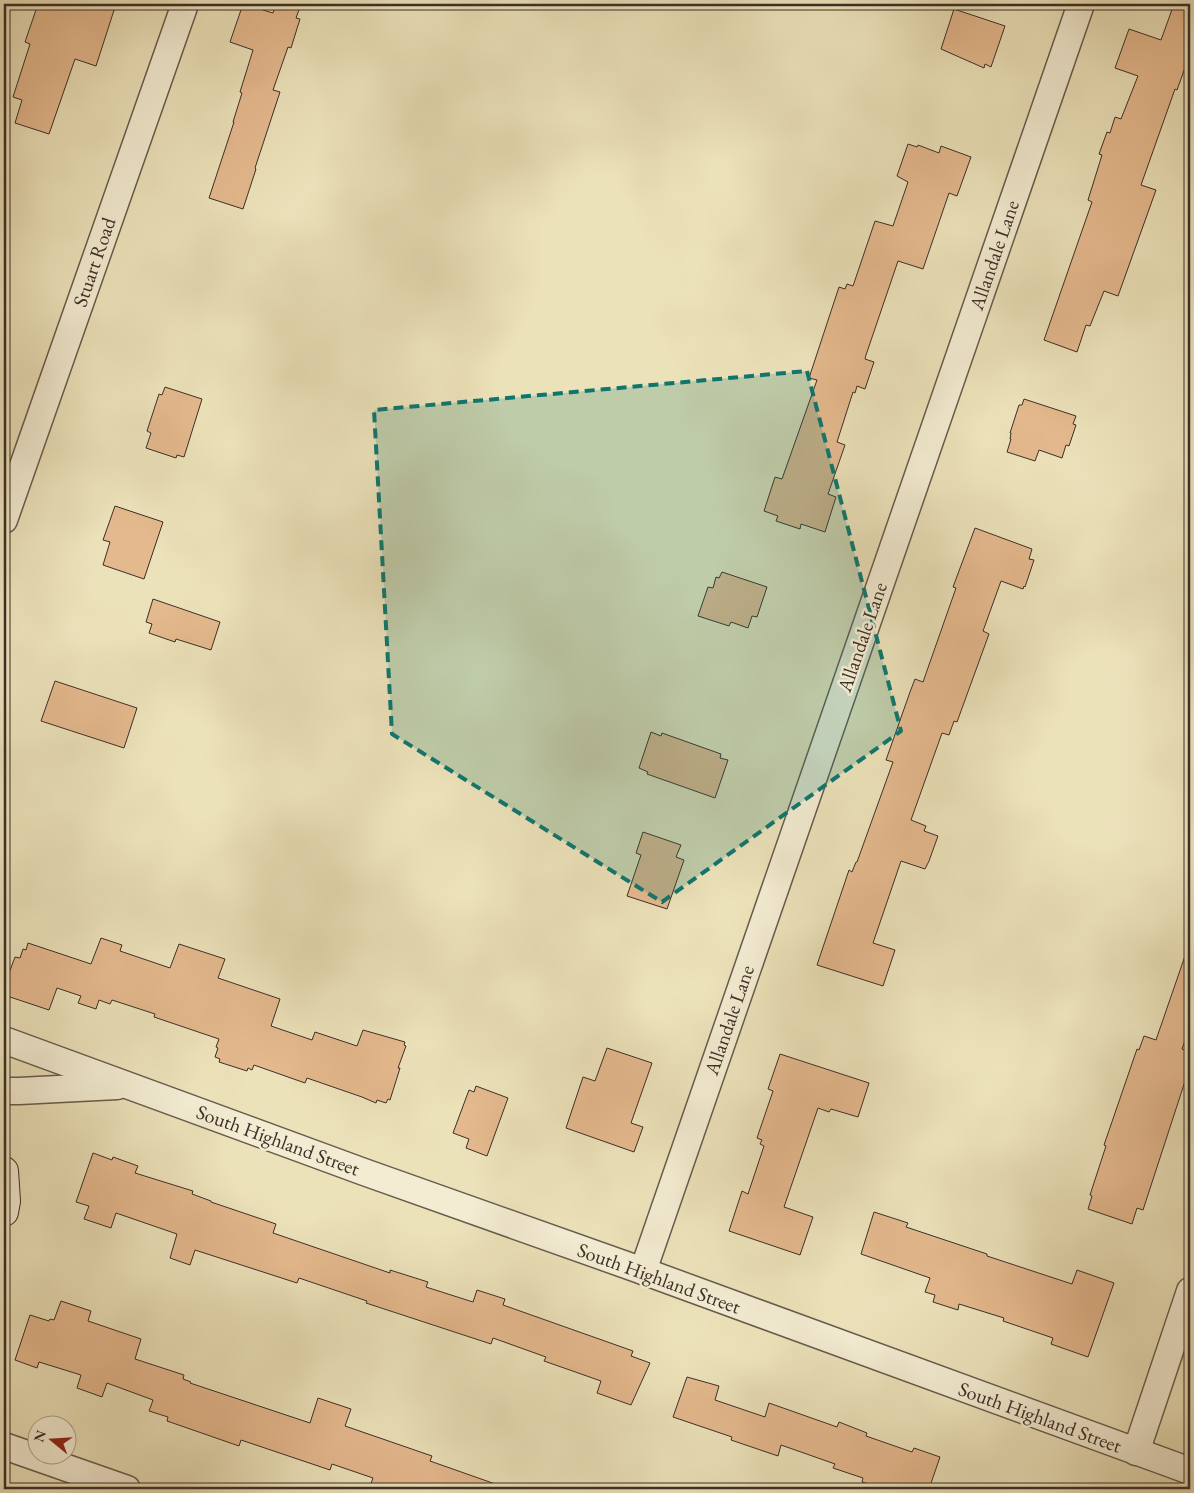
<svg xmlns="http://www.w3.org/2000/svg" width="1194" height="1493" viewBox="0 0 1194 1493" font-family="'EB Garamond',serif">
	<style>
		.building { fill: #e5b98e; stroke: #3b2f28 }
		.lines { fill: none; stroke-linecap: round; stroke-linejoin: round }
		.street-casing { stroke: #675c4c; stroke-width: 29 }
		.secondary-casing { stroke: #3b2f28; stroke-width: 30 }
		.street { stroke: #f3ecd2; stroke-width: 26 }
		.secondary { stroke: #f3ecd2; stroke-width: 28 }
		.marked { fill: #0f766e; fill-opacity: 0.2; stroke: #0f766e; stroke-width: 4; stroke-dasharray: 10 6; stroke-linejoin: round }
		.labels { text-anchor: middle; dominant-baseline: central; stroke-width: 5; stroke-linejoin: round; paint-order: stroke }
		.street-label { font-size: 20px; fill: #3b2f28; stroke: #f3ecd2 }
	</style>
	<rect width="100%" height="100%" fill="#ece2ba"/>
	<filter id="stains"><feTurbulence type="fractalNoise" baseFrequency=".004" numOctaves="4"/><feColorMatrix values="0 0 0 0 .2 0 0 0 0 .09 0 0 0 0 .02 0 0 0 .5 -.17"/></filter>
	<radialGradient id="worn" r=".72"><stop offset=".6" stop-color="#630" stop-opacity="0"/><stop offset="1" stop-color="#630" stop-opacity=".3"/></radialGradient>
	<!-- building -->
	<g class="building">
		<path d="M38,4H116L96,66L75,59L49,134L15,123L22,100L13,97L30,44L25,42Z"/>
		<path d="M243,4L273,13L276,4H301L296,18L300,19L291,48L288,47L273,90L280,92L255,168L256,169L243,209L209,198L234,122H233L242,93L240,92L253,50L230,42Z"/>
		<path d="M1174,4H1190V54L1177,90L1175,89L1141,185L1156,190L1118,296L1104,291L1090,326L1086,325L1077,352L1044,340L1092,202L1088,200L1102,155L1099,154L1107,132L1110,133L1115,117L1121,119L1138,76L1115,68L1129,29L1161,40Z"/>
		<path d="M954,9L1005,26L991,67L985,64L984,68L941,49Z"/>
		<path d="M908,144L917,147L918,145L939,153L941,146L971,157L957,196L949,193L923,269L898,261L866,355L865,359L874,362L865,389L857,386L855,393L853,392L837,442L845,445L828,494L836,497L825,532L801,524L800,529L776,521L778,516L764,511L775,477L782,479L817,380L809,378L839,287L845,289L847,284L853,286L875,221L893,226L908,182L897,176Z"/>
		<path d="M165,387L202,399L184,457L177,455L176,458L146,448L151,433L147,431L159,394L162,395Z"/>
		<path d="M1024,399L1076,416L1073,424L1076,425L1069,446L1066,445L1062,458L1039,450L1035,461L1007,452L1011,439H1010L1011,433H1010L1019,405H1022Z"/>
		<path d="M115,506L163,522L144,579L103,565L110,542L103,540Z"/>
		<path d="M975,528L1032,549L1029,559L1034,560L1025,587L1024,586L1023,589L1001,581L983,631L989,634L957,722L954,721L949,735L942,733L911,820L926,826L924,831L938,836L929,861L925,869L901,861L873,943L895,950L883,986L817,965L849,870L852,872L856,862H857L893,762L886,760L910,692L915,679L923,682L956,588L953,587Z"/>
		<path d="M722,572L767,587L757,617L752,616L748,628L731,622L729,626L698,616L708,587L713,588L716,577L719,578Z"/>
		<path d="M153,599L220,622L211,650L176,639L175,642L149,633L152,624L146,622Z"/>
		<path d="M55,681L137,708L124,748L41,721Z"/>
		<path d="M651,732L661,736L662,733L721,754L720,758L728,760L715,798L647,774L648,772L639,768Z"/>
		<path d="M643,832L681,845L676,857L684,860L667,909L627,896L641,855L636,853Z"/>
		<path d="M101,938L122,945L120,951L170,968L179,944L225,959L218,978L280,999L271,1026L312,1040L315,1032L357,1046L363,1030L405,1042L404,1045L406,1046L398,1068H400L390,1100L388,1099L386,1103L377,1100L376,1103L362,1097L307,1078L305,1083L254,1065L252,1070L248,1068L247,1071L219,1062L220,1059L215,1057L218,1048L216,1047L219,1039L154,1017L155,1014L112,1000L110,1004L99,1000L96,1009L78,1003L81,996L57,988L49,1010L4,995V971L9,973L15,957L20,958L23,949L26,950L28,943L91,964Z"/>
		<path d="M1186,953H1190V1027L1182,1049L1190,1052V1066L1143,1210L1137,1208L1132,1224L1088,1209L1092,1196L1090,1195L1106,1146L1104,1145L1137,1049L1139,1050L1144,1036L1156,1040Z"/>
		<path d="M607,1048L652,1063L631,1123L643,1127L634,1152L566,1128L583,1077L595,1081Z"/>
		<path d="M780,1054L869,1083L858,1117L831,1109L829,1112L818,1108L784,1207L813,1217L800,1255L729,1231L742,1191L748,1194L764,1146L760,1144L762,1140L757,1138L773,1091L768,1089Z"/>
		<path d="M476,1086L508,1098L487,1156L466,1148L469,1139L453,1133L469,1090L474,1092Z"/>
		<path d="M93,1153L112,1160L113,1157L138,1166L135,1173L193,1191L192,1194L211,1201V1202L276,1224L273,1233L390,1273V1270L428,1282L426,1287L473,1302L477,1290L505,1299L503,1305L633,1351L631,1356L650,1363L631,1405L597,1393L601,1381L544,1361L546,1357L493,1338L491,1344L366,1303L367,1301L299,1278L297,1283L195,1250L190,1265L170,1258L177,1234L116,1213L111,1228L84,1219L89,1206L76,1202Z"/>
		<path d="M874,1212L908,1223L906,1227L987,1254V1256L1072,1284L1077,1270L1114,1283L1088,1357L1051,1344L1053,1338L1003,1321L1004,1318L959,1304L958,1310L933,1302L935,1295L925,1292L930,1278L861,1254Z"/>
		<path d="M61,1301L91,1311L88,1321L141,1339L135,1359L184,1375L183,1379L191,1382L190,1383L310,1423L318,1398L351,1409L345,1426L432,1456L430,1461L501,1486L500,1489H369L373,1478L332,1464L330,1470L241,1440L239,1446L167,1421L168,1417L149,1411L153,1400L107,1383L102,1397L77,1388L81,1375L39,1362L37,1368L15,1360L30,1315L49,1321L50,1319L54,1320Z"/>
		<path d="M687,1377L719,1386L715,1400L765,1417L769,1403L837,1427L839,1422L867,1433L866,1436L912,1452L914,1448L940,1457L929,1489H884L862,1482L863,1478L833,1468L835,1464L781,1445L778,1456L731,1440L732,1437L673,1417Z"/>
	</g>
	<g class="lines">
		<defs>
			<g id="street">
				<path d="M4,520L185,4"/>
				<path d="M4,1040L364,1172L643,1271L1190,1471"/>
				<path d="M4,1091H19L117,1086"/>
				<path d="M643,1271L1081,4"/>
				<path d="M4,1446L127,1489"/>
				<path d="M1136,1452L1190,1291"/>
			</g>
			<path id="secondary" d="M4,1171L6,1201L4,1212"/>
		</defs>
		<!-- street casing -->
		<use href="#street" class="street-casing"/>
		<!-- secondary casing -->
		<use href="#secondary" class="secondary-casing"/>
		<!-- street -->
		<use href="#street" class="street"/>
		<!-- secondary -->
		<use href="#secondary" class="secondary"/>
	</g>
	<!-- marked area -->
	<path class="marked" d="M807,371L901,731L662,902L392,734L374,410Z"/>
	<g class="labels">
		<!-- street labels -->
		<g class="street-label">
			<text transform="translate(994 255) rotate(-71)">Allandale Lane</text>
			<text transform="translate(94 262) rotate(-71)">Stuart Road</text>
			<text transform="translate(862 637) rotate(-71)">Allandale Lane</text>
			<text transform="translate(729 1020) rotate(-71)">Allandale Lane</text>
			<text transform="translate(278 1140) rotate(20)">South Highland Street</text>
			<text transform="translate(659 1278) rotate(20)">South Highland Street</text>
			<text transform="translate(1040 1417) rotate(20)">South Highland Street</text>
		</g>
	</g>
	<!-- margin -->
	<rect width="1194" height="1493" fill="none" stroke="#ece2ba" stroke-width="20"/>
	<rect x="5" y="5" width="1184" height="1483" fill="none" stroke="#3b2f28" stroke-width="2.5"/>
	<rect x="10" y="10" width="1174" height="1473" fill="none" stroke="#3b2f28"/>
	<!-- north arrow -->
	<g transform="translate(52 1440) rotate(288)"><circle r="24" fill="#f3ecd2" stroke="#a9a08e"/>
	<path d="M0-4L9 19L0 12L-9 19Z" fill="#8f2418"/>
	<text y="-8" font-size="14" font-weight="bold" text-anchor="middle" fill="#3b2f28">N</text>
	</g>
	<rect width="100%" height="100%" filter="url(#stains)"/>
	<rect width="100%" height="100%" fill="url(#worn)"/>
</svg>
